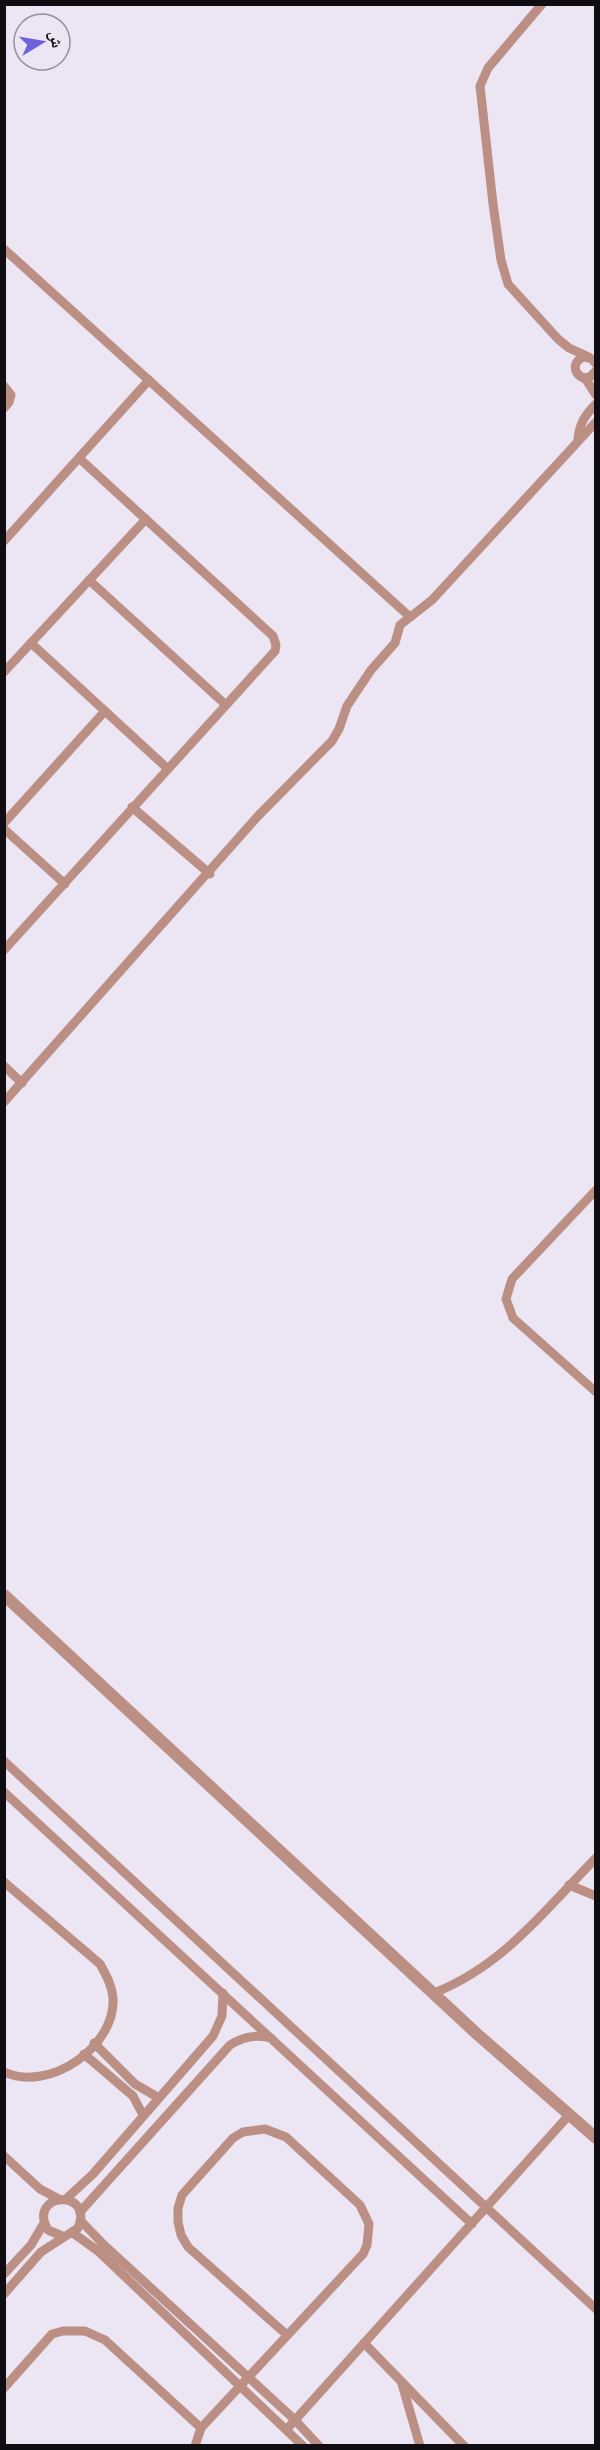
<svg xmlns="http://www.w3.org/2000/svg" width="600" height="2450" viewBox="0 0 600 2450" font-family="Raleway,'Noto Naskh Arabic',sans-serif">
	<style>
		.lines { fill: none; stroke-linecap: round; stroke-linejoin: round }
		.minor { stroke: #bc8f84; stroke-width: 9 }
		.tertiary { stroke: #bc8f84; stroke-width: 12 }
	</style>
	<rect width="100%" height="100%" fill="#ece5f3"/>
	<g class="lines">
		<!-- minor -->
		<g class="minor">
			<path d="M542,4L488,68L480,86L493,204L501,260L508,284L558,339L569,348L589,357"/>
			<path d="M4,249L410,617"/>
			<path d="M596,364L592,359L584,357C573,361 572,372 583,378L590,377L596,371"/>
			<path d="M585,378L596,395"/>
			<path d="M4,386L11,395L9,402L4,408"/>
			<path d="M578,440C579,424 585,415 596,404"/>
			<path d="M4,541L149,380"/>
			<path d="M89,580L226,705"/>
			<path d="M31,643L168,769"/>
			<path d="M4,672L146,519"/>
			<path d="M132,807L210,874"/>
			<path d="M4,823L105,711"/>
			<path d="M4,829L65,884"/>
			<path d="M4,950L275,651L276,645L273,636L79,458"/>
			<path d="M4,1066L22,1083"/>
			<path d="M4,1102L258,816L332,741L339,729L347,706L371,670L395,643L400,625L432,600L596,422"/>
			<path d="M596,1190L512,1279L506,1299L513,1318L596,1392"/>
			<path d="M4,1761L596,2309"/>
			<path d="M4,1792L472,2224"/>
			<path d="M4,1882L100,1964C106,1975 112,1985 113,1998C116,2046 50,2093 4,2072"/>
			<path d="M569,1885L596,1896"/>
			<path d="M434,1993C503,1966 545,1910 596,1858"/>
			<path d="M94,2043L135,2084L159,2098"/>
			<path d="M84,2054L133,2096L143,2115"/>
			<path d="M4,2156L40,2189L59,2199"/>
			<path d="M66,2199L93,2174L213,2036L222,2016L223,1993"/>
			<path d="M80,2212L230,2045C243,2037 257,2034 271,2038"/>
			<path d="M81,2221L103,2244L295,2420L319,2446"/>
			<path d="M73,2233L98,2251L303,2446"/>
			<path d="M4,2274L31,2245L44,2223"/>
			<path d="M4,2294L41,2252L78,2228C95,2188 26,2192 48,2230L62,2236"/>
			<path d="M364,2343L464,2446"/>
			<path d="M402,2384L420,2446"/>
			<path d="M4,2388L52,2334L63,2331H85L105,2340L201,2428"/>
			<path d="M287,2429L570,2114"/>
			<path d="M195,2446L201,2428L363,2254L367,2245L369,2224L360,2205L286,2137L265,2129L243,2132L233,2138L182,2195L178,2208V2222L181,2235L188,2247L287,2335"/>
		</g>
		<!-- tertiary -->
		<path class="tertiary" d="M4,1595L477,2034L596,2138"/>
	</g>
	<!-- border -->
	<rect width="600" height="2450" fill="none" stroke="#0f0d11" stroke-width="12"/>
	<!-- north arrow -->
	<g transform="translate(42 42) rotate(79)"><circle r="28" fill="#ece5f3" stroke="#948f99" stroke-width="1.5"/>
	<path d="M0-4.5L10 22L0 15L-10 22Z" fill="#6f61db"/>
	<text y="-9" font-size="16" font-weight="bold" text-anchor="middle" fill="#0f0d11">ش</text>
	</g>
</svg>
